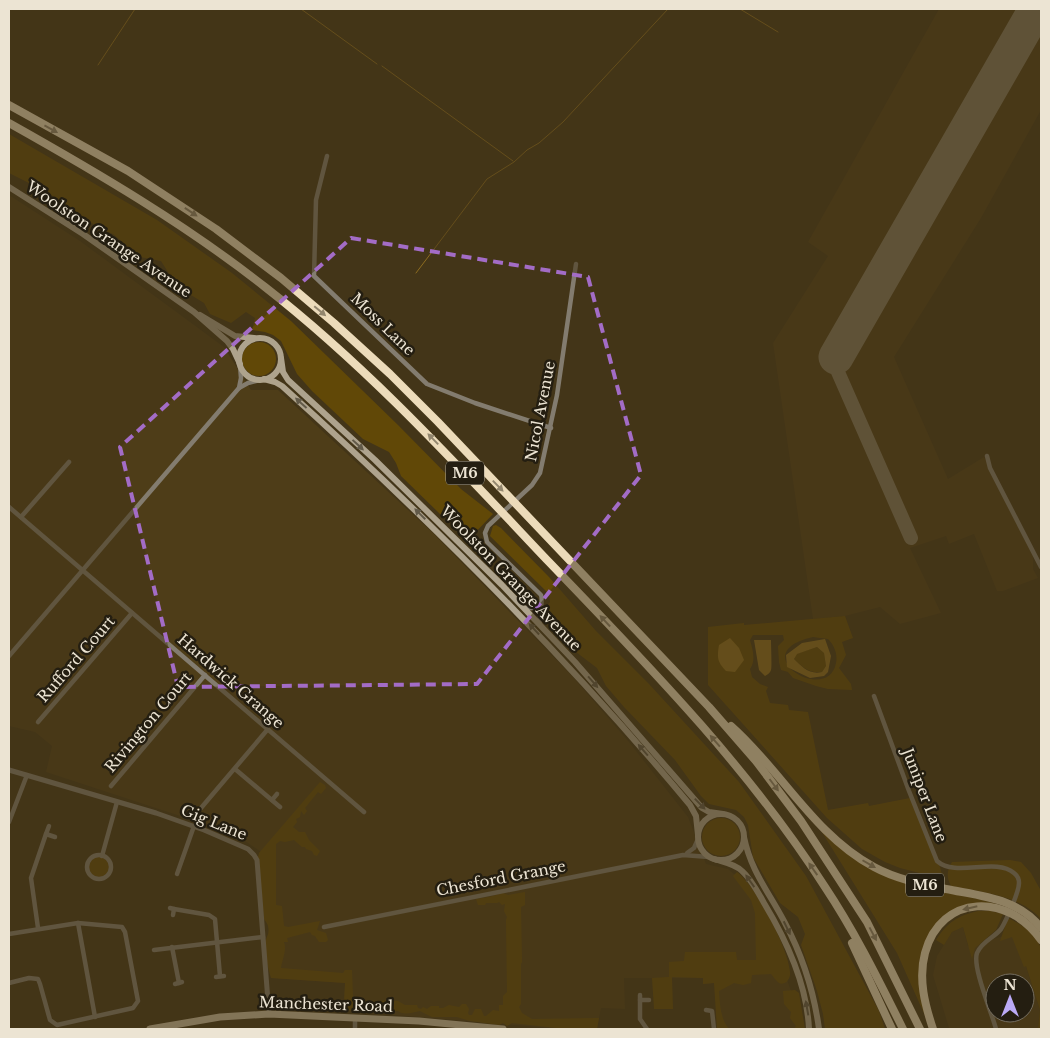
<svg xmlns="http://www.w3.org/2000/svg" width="1050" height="1038" viewBox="0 0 1050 1038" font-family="'Libre Baskerville',serif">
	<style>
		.built { fill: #4e3d18; fill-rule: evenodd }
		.green { fill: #614807; fill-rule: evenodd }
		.water { fill: #8d6c1f; fill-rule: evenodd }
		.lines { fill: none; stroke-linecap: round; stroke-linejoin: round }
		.stream { stroke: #8d6c1f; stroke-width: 1 }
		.taxiway { stroke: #82765e; stroke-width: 14 }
		.runway { stroke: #82765e; stroke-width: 35 }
		.minor { stroke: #837c6f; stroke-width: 4.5 }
		.tertiary { stroke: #837c6f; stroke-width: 5 }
		.secondary { stroke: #aea38d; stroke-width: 6 }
		.primary { stroke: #cec0a5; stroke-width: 7 }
		.motorway { stroke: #ecdbba; stroke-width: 8 }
		.oneway { fill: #92866e }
		.oneway2 { fill: #625a49 }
		.marked { fill: none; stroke: #a36cc6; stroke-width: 4; stroke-dasharray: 10 6; stroke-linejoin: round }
		.labels { text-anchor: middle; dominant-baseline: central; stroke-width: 5; stroke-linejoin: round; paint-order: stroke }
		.shield { fill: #241e11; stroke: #b0a999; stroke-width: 1 }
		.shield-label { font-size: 14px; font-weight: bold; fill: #ece4d3 }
		.street-label { font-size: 15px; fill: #ece4d3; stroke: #241e11 }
	</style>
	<rect width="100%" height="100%" fill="#433518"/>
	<!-- built -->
	<g class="built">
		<path d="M939,9H1041V110L981,218L894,357L948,479L984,457L1033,554V569L1038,578L1003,591H997L974,534L949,544L946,536L910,548L941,613L900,624L880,607L845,616L813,619L773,343L828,256L808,242Z"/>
		<path d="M9,195L80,241L224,347L251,390H278L433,533L573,677L629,742L688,817L706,864L728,869L747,885L785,974L799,1014L798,1029H717L718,1014L715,983L703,984V978H624L625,1009L601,1008L597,1029H563L346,1011V1008H343L345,983L271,978L264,854L235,834L46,772L52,746L35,732L9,726Z"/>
		<path d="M963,927L968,946L1015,933L1040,1010L1038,1029H946L949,1028L933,975L937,956L952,932ZM995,983H1025V1013H995Z"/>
	</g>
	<!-- green -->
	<g class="green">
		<path d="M9,134L157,220L232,273L291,321L398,425L461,489L493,514L473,535L459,528L440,514L401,476L396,463L389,452L363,439L312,391L297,374L281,341L273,335L265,332L252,330L255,318L246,312L231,323L210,314L204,303L181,289L168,272L161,261L140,257L113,234L102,230L83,217L70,211L49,193L9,173Z"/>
		<circle cx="259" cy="359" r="17"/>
		<path d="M496,525L501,528L549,577L596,631L649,684L739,782L806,876L879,1011L885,1029H825L823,1014L817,991L801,945L805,934L798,917L780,903L753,857L748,825L744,817L736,810L709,804L701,796L675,760L624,707L606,686L597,668L576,652L545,619L544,609L550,602L549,594L490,536L493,526Z"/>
		<path d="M845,616L853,638L842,642L846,655L839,668L851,684L852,690L828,689L816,686L793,678L788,672L781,670L779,662L778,646L784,640L783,635H753L750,640C753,651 756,660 750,669L752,677L760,684L768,687L766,691L770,703L788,705L789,710L808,712L828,810L868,803L869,806L910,798L940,867L943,879L900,868L885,862L862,849L827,818L708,685V627L744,623V625ZM813,637L828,639C834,645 838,654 836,663C828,706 742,653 813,637Z"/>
		<path d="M817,647L824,653L826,666L822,672C810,674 802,667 794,659L796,654Z"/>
		<path d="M320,782L325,785L326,788L321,794L318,792L305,808L307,811L304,815L301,811L300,817L296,819L297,822L293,827L299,832H305L309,840L320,851L317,856L314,855L312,851L306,849L305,847H302L294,840L285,842L280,841L276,844V905L282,906L284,926L288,927L320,921L317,930L326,933L328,940L326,942H319L315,936L312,935L310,932L287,938L288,942H284C287,951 282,959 281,968L343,973L345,970H352L353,997L355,999L359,998L369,1002L390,1000L398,1001L405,1005H417L418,1008L421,1009L423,1007L427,1009L431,1006H439V1008H443L449,1005L459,1007L462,1004H466L469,1009L468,1013L469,1015H472L475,1009H481L484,1016H486L493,1010L499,1011V1005H503V996L507,992L506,920L507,917L504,911L505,904L502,905L499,902L497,903H486L485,905H478L476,899C486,898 494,896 503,893L508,895L525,892V905L521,907L522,962L521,964V1004L519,1007L522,1013L532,1019L599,1018L597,1029H566L512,1023L507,1026L503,1023L499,1025L470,1021L457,1017H432L420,1011C413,1012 405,1016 398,1011L383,1012L381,1009L370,1011L365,1008C356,1010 352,1014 344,1006L345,983L271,978C268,968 265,956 265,946C265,935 274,932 264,919L258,857L259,853Z"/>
		<circle cx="721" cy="837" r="19"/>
		<path d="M820,829C849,857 881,878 921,888C947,894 974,896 999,905L982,903L971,904L957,909L936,924L928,936L921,953L926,1018L897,953Z"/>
		<circle cx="99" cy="867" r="10"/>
		<path d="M1010,860L1021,862L1031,873L1041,891V919C1020,895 981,892 951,886C946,876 947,871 952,862Z"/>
		<path d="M737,872C756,886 788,947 790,972C791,978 786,986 779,983C776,981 773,976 771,974L752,975L751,983L743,985L734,983L719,991C720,1005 720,1018 729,1029H717L714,983L703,984V978L672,977L673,1009H654L652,978L669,977V962L684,961L685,952H736L737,960H756L755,913L751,900L733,876Z"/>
		<path d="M978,911H991L1003,914L996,930L975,948L972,959L963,927L952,932L944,945L936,940C948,922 957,916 978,911Z"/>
		<path d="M1008,918C1021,924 1034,932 1040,946C1044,955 1041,1015 1041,1029H1038L1040,1010L1026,966L1024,967L1012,937L1000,941Z"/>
		<path d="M795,990L799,993L805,1029H794L796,1026L790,1018L791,1012L784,1004L783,991Z"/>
	</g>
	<!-- water -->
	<g class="water">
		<path d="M730,638L739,648L744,660L735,672L726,671C717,662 717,657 719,645Z"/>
		<path d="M825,639L831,656L828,672L824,676L810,678L787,667L786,655L802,643ZM817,647L824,653L826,666L822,672C810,675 802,667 794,659L797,654Z"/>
		<path d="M754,640H771C771,646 772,667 771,670C770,673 768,674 765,676L759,670Z"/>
	</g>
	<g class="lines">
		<!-- stream -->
		<g class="stream">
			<path d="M301,9L377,64"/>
			<path d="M740,9L778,32"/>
			<path d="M98,65L135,9"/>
			<path d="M382,66L513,161"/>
			<path d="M416,273L487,179L514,162L527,150L539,143L563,122L668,9"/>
		</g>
		<!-- taxiway -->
		<path class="taxiway" d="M836,357L834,363L911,538"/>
		<!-- runway -->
		<path class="runway" d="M836,357L1036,9"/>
		<!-- minor -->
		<g class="minor">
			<path d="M327,156L316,200L314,276L427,384L475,403L551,428"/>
			<path d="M239,388L241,378L240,365"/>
			<path d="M987,456L990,468L1041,567"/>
			<path d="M9,507L364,812"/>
			<path d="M21,517L69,462"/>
			<path d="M524,608H540"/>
			<path d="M540,625C538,613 544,603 541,595L487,542L485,533L488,526L532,485L540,473L557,395L576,264"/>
			<path d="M9,656L239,388L248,383L260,380"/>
			<path d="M874,696L909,791L937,861C956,878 995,857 1014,873C1018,876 1019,879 1019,883C1019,892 1006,921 1001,929C994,938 982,941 977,953C972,967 992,1013 996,1029"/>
			<path d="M38,722L132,613"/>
			<path d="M235,769L280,807"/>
			<path d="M111,786L205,675"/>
			<path d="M272,800L277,794"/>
			<path d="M201,808L268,729"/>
			<path d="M9,822L27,775"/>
			<path d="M49,826L46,834L55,837"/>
			<path d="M687,853L694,848L698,839"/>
			<circle cx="99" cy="867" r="12"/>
			<path d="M102,856L117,802"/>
			<path d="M177,874L194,826"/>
			<path d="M170,908L174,909L173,915"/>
			<path d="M174,909L209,915L215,919L220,976"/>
			<path d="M78,923L95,1017"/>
			<path d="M324,927L683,855L709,857"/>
			<path d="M38,928L31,878L46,834"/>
			<path d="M9,934L78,923L122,927L125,932L138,1001L133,1008L57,1025L50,1020L40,984L38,979L29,978L9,983"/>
			<path d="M172,947L179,983"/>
			<path d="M154,950L263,937"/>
			<path d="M216,977L224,976"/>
			<path d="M175,984L182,982"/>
			<path d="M640,995V1019L647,1029"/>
			<path d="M640,1000H649"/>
			<path d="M706,1010L712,1011L714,1029"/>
			<path d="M355,1029V1018"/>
		</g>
		<!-- tertiary -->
		<path class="tertiary" d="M9,770L156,813L204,830L248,849L254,855L257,860L269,1014"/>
		<!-- secondary -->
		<g class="secondary">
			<path d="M9,187L83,234L194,312L227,341L233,349L240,364"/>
			<path d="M200,315L235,336L254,338"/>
			<circle cx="260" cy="359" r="21"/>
			<path d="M281,358L283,372L288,380L375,460L502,585L575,662L702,808L709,812L723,814"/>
			<path d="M264,379L275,382L282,386C427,517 565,655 690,805L696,816L698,835"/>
			<circle cx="721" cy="837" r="23"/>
			<path d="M744,837C751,872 769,892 785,923C803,957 814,992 819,1029"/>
			<path d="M714,859C723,862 735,864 742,871C751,879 758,892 764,903C787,941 807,984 809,1029"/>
		</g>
		<!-- primary -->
		<path class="primary" d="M150,1029L220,1017L269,1014L419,1021L503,1029"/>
		<!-- motorway -->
		<g class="motorway">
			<path d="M9,105L128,171L216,229L281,278L334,323L390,374L438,422L709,707L756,761L801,821L867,922L920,1029"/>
			<path d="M9,123C98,173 185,224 265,287C369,368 458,466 549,562C647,664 748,767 825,887C855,932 879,981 903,1029"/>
			<path d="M731,726C781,770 814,835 874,867C896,879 921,884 946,889C980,896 1018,898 1041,928"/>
			<path d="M852,943L892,1029"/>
			<path d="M933,1029C925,1005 918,979 925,953C941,893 1009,893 1041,940"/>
		</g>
	</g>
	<!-- one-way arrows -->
	<defs><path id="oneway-solid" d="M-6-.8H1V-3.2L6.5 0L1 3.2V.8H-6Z" transform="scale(1.25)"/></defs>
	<g class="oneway">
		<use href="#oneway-solid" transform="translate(51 129) rotate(29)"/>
		<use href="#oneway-solid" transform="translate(191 212) rotate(34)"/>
		<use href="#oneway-solid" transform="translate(320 311) rotate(40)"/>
		<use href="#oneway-solid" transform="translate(433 439) rotate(-134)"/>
		<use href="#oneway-solid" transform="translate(498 486) rotate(46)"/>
		<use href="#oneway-solid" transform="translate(605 621) rotate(-133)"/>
		<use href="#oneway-solid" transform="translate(715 741) rotate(-131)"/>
		<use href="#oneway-solid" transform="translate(774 785) rotate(53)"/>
		<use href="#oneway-solid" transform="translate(869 864) rotate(30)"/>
		<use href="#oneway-solid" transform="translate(813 869) rotate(-125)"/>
		<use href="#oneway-solid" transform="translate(970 908) rotate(167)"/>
		<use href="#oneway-solid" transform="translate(873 934) rotate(62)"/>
	</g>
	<g class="oneway2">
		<use href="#oneway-solid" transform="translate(301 403) rotate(-138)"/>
		<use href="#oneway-solid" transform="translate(358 445) rotate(43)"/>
		<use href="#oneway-solid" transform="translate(420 514) rotate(-135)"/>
		<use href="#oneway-solid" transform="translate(534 629) rotate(-133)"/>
		<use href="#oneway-solid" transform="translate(593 682) rotate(49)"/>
		<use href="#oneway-solid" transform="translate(643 750) rotate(-131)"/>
		<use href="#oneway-solid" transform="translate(700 804) rotate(46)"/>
		<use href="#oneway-solid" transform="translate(750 881) rotate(-125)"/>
		<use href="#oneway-solid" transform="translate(787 928) rotate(64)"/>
		<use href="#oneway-solid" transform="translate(807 1008) rotate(-100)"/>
	</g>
	<!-- marked area -->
	<path d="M0 0H1050V1038H0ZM351,238L588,277L641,475L477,684L178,687L120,447Z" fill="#433518" fill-opacity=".55" fill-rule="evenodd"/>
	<path class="marked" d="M351,238L588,277L641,475L477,684L178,687L120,447Z"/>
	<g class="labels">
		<!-- shield labels -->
		<g class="shield">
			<rect x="446" y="461.5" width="38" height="23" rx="4"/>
			<rect x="906" y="873.5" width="38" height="23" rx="4"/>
		</g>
		<g class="shield-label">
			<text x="465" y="473">M6</text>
			<text x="925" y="885">M6</text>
		</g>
		<!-- street labels -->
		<g class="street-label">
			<text transform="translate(109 239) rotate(34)">Woolston Grange Avenue</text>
			<text transform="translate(383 324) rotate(44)">Moss Lane</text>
			<text transform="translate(540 411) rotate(-79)">Nicol Avenue</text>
			<text transform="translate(511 578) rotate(46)">Woolston Grange Avenue</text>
			<text transform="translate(76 659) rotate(-49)">Rufford Court</text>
			<text transform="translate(231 681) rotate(41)">Hardwick Grange</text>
			<text transform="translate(148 722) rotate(-50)">Rivington Court</text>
			<text transform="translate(925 795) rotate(69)">Juniper Lane</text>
			<text transform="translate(214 822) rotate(22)">Gig Lane</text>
			<text transform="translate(501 878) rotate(-11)">Chesford Grange</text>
			<text transform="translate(326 1004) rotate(2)">Manchester Road</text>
		</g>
	</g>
	<!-- border -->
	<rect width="1050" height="1038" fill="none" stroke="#ece4d3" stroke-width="20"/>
	<!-- north arrow -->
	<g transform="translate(1010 998)"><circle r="24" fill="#241e11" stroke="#746d5f"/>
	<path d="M0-4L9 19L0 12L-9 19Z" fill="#bbaaf6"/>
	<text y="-8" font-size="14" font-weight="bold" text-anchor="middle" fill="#ece4d3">N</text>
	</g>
</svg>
